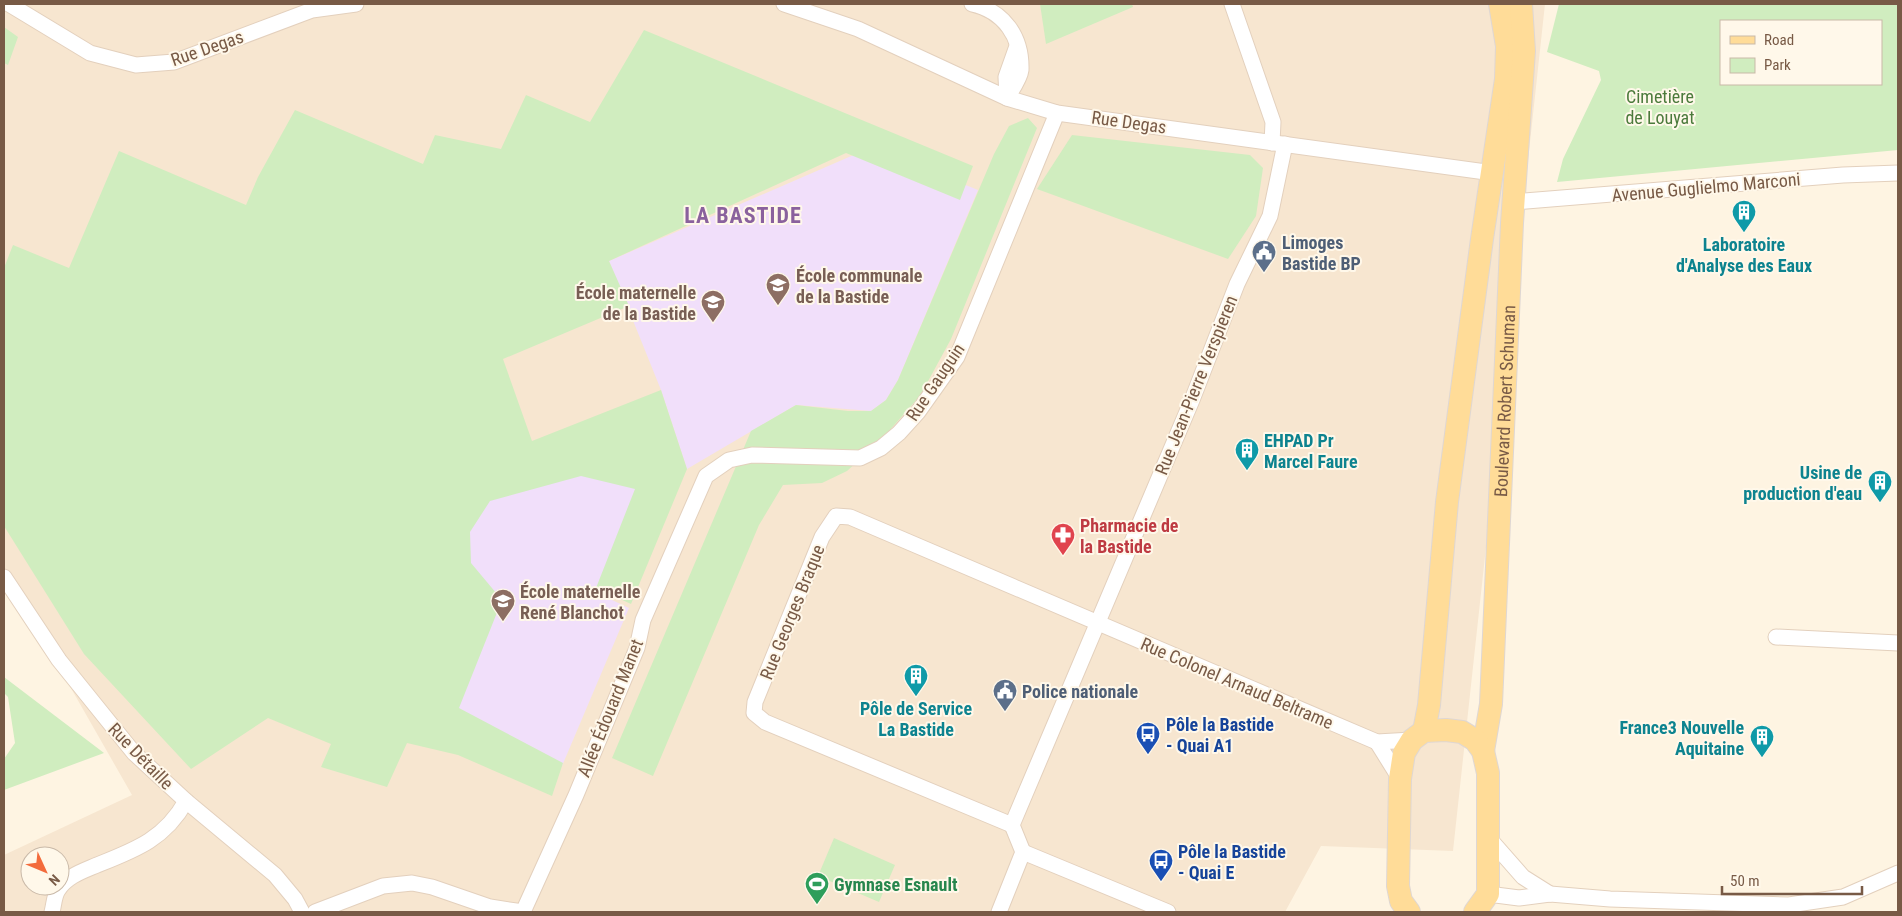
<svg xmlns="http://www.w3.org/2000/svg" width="1902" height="916" viewBox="0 0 1902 916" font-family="'Roboto Condensed',sans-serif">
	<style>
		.residential { fill: #f7e6d0; fill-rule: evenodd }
		.education { fill: #f1dffa }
		.green { fill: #d0edbf; fill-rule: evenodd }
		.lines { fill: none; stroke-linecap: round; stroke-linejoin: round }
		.street-casing { stroke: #e3d0bd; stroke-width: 17 }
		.primary-casing { stroke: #dfd7d3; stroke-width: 24 }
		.street { stroke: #fff; stroke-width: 15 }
		.primary { stroke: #ffdc98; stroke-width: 22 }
		.labels { text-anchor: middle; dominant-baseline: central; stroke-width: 4; stroke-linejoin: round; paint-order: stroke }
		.street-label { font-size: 18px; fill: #785a46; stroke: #fff8ea }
		.park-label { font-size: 18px; fill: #4b7a3b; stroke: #fff8ea }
		.service-label { font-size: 18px; font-weight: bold; fill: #4e5e75; stroke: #fff8ea; text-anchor: start }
		.culture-label { font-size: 18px; font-weight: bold; fill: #0d838f; stroke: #fff8ea }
		.education-label { font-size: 18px; font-weight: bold; fill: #785e54; stroke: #fff8ea; text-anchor: start }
		.health-label { font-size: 18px; font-weight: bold; fill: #be3a42; stroke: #fff8ea; text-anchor: start }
		.transit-label { font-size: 18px; font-weight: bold; fill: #164399; stroke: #fff8ea; text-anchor: start }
		.leisure-label { font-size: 18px; font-weight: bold; fill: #27864d; stroke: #fff8ea; text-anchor: start }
		.district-label { font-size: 22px; font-weight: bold; letter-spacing: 1px; fill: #8a619d; stroke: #fff8ea }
	</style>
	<rect width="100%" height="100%" fill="#fef4e2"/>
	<!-- residential -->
	<path class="residential" d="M4,4H1545L1453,851L1321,846L1285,912H4V855L132,795L4,571ZM30,856H60V886H30Z"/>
	<!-- education -->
	<g class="education">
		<path d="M872,147L978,190L898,380L886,400L871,411L796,405L687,469L661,390L609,261Z"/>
		<path d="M649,458L595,592L629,608L562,766L396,694L476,491Z"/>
	</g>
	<!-- green -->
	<g class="green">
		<path d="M1040,4H1132L1133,7L1046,44Z"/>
		<path d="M1559,4H1898V150L1557,182L1563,159L1601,80L1599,71L1547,52ZM1721,21H1881V84H1721Z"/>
		<path d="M4,27L18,37L8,65L4,63Z"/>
		<path d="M644,30L973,166L960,200L846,153L609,261L629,306L503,359L532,441L661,390L687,469L631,604L596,588L635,489L581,476L490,501L470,532L471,563L502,600L459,708L563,763L552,796L458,755L407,743L387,787L321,767L331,744L268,718L191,769L84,654L4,526V268L13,245L69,268L119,151L246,205L258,177L295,110L423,164L435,135L501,149L526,95L590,122Z"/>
		<path d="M1028,118L1037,128L951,339L920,396L880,441L847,471L822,483L783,485L759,525L653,776L612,758L751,431L796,405L848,411H871L886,400L898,380L994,154L1009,126Z"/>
		<path d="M1072,135L1250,155L1263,168L1256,216L1228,259L1037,189Z"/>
		<path d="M4,677L104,753L4,790V759L15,743L8,697L4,693Z"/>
		<path d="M834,838L895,865L879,902L818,876Z"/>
	</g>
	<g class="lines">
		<defs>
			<g id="street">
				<path d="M9,4L90,53L136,65L174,62L312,10L356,4"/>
				<path d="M784,4L858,29L1007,98L1057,113L1493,173"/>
				<path d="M972,4C1004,11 1022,37 1021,70C1020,79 1011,91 1007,98"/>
				<path d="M1232,4L1273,122L1272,143"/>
				<path d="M1007,96L1006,77L1017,46"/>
				<path d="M1513,202L1843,175L1898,173"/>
				<path d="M4,577L59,660L134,753L186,801L275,875L295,899L302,912"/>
				<path d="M1776,637L1898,643"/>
				<path d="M1377,742L1400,779"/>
				<path d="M1012,825L765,722L754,713L755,702L822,537L836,516L850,517L1377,742L1412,740"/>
				<path d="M1487,836L1523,877L1550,894"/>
				<path d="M1023,852L1168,912"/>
				<path d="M1488,894L1519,898L1550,894L1610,899L1789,905L1843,897L1898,873"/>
				<path d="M52,912C54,905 54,896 58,890C67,876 83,871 97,865C135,850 165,839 186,801"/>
				<path d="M315,912L383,886L412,883L432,887L490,907L523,912L576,795L637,648L643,620L706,476L729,460L752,455L860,458L881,448L899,433L918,412L957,357L1057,113"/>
				<path d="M999,912L1023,852L1012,825L1192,400L1237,284L1270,216L1285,144"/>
			</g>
			<g id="primary">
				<path d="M1424,731L1429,705L1447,502L1482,239L1506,79L1507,46L1500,4"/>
				<path id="s1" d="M1483,751L1491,704L1512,223L1524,51L1521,4"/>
				<path d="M1409,912L1401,901L1398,886L1400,779L1404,753L1412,740L1424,731L1446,730L1462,732L1475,740L1483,751L1488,773V894L1475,912"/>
			</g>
		</defs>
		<!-- street casing -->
		<use href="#street" class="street-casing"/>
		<!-- primary casing -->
		<use href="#primary" class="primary-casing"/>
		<!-- street -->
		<use href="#street" class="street"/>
		<!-- primary -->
		<use href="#primary" class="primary"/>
	</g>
	<!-- icons -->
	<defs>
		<symbol id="building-pin" viewBox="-11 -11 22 30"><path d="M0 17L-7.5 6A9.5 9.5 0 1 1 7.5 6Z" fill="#0f9aa8" stroke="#fff8ea"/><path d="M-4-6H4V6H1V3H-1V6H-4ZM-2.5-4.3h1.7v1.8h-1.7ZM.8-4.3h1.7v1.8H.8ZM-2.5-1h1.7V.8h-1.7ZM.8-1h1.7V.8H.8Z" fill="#fff"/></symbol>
		<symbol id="civic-pin" viewBox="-11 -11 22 30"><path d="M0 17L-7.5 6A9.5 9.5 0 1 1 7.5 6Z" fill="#5c6f8a" stroke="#fff8ea"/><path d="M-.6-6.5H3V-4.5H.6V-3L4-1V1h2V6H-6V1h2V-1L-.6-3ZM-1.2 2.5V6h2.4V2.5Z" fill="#fff"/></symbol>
		<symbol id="school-pin" viewBox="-11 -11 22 30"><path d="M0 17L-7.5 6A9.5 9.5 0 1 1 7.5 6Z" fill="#8d6e63" stroke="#fff8ea"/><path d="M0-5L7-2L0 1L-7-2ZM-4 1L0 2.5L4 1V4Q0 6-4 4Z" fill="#fff"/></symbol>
		<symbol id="pharmacy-pin" viewBox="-11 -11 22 30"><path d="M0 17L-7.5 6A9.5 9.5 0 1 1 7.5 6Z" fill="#e0444e" stroke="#fff8ea"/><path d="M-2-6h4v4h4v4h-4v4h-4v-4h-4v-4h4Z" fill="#fff"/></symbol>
		<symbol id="bus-pin" viewBox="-11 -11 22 30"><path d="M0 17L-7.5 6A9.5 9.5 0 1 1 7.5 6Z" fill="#1a4fb4" stroke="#fff8ea"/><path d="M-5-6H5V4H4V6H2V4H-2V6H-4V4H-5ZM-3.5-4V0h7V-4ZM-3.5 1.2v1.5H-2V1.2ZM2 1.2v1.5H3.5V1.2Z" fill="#fff"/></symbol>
		<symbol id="stadium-pin" viewBox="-11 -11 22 30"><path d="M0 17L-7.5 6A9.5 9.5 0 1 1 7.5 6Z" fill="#2e9e5b" stroke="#fff8ea"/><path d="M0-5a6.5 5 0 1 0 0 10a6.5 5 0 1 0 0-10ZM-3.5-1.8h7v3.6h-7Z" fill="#fff"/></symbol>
	</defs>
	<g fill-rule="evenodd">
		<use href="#building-pin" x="1730" y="198" width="28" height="38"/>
		<use href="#civic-pin" x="1250" y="238" width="28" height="38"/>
		<use href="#school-pin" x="764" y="271" width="28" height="38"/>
		<use href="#school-pin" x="699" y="288" width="28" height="38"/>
		<use href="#building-pin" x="1233" y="436" width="28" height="38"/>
		<use href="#building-pin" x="1866" y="468" width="28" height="38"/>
		<use href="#pharmacy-pin" x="1049" y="521" width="28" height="38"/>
		<use href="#school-pin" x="489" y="587" width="28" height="38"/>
		<use href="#building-pin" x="902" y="662" width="28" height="38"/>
		<use href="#civic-pin" x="991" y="677" width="28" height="38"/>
		<use href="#bus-pin" x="1134" y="720" width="28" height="38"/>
		<use href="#building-pin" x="1748" y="723" width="28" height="38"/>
		<use href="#bus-pin" x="1147" y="847" width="28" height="38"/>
		<use href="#stadium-pin" x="803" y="870" width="28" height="38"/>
	</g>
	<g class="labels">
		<!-- street labels -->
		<g class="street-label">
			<text transform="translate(207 48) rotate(-19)">Rue Degas</text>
			<text transform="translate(1129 122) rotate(8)">Rue Degas</text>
			<text transform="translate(1706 187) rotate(-5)">Avenue Guglielmo Marconi</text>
			<text transform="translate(935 382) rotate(-56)">Rue Gauguin</text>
			<text transform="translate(1196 385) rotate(-68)">Rue Jean-Pierre Verspieren</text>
			<text stroke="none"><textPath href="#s1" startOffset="351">Boulevard Robert Schuman</textPath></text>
			<text transform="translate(792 612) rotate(-68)">Rue Georges Braque</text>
			<text transform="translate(1237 683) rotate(23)">Rue Colonel Arnaud Beltrame</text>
			<text transform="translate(610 708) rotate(-68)">Allée Édouard Manet</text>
			<text transform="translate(141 756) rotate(46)">Rue Détaille</text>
		</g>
		<!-- park labels -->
		<g class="park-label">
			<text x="1660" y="96">Cimetière<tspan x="1660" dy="21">de Louyat</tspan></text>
		</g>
		<!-- service labels -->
		<g class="service-label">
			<text x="1282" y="242">Limoges<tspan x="1282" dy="21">Bastide BP</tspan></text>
			<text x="1022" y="691">Police nationale</text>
		</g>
		<!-- culture labels -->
		<g class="culture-label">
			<text x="1744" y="244">Laboratoire<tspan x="1744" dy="21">d'Analyse des Eaux</tspan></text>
			<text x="1264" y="440" text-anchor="start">EHPAD Pr<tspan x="1264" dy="21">Marcel Faure</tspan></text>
			<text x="1862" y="472" text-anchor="end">Usine de<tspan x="1862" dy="21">production d'eau</tspan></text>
			<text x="916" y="708">Pôle de Service<tspan x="916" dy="21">La Bastide</tspan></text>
			<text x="1744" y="727" text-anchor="end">France3 Nouvelle<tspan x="1744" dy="21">Aquitaine</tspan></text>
		</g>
		<!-- education labels -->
		<g class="education-label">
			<text x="796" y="275">École communale<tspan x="796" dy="21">de la Bastide</tspan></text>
			<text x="696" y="292" text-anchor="end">École maternelle<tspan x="696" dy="21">de la Bastide</tspan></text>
			<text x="520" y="591">École maternelle<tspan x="520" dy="21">René Blanchot</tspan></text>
		</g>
		<!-- health labels -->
		<g class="health-label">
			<text x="1080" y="525">Pharmacie de<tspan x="1080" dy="21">la Bastide</tspan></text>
		</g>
		<!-- transit labels -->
		<g class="transit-label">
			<text x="1166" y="724">Pôle la Bastide<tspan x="1166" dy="21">- Quai A1</tspan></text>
			<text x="1178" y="851">Pôle la Bastide<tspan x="1178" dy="21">- Quai E</tspan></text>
		</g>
		<!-- leisure labels -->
		<g class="leisure-label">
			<text x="834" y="884">Gymnase Esnault</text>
		</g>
		<!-- district labels -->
		<g class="district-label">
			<text x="743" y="215">LA BASTIDE</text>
		</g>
	</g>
	<!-- border -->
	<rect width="1902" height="916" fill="none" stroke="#785a46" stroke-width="10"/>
	<!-- legend -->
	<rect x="1720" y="20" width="162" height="65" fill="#fff8ea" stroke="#c9b9a8"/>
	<rect x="1730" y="36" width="25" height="8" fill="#ffdc98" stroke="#c9b9a8"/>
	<text x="1764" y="45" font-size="15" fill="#785a46">Road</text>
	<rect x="1730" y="58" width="25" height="15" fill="#d0edbf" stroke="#c9b9a8"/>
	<text x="1764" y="70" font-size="15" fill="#785a46">Park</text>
	<!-- north arrow -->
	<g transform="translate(45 871) rotate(134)"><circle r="24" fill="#fff8ea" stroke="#c9b9a8"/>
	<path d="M0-4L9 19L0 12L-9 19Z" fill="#f36b3c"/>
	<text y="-8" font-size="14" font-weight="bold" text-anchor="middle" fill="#785a46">N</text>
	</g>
	<!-- scale -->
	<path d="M1722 886v8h140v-8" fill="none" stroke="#785a46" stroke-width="2.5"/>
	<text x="1730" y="886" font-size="15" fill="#785a46" stroke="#fff8ea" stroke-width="4" paint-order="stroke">50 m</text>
</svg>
